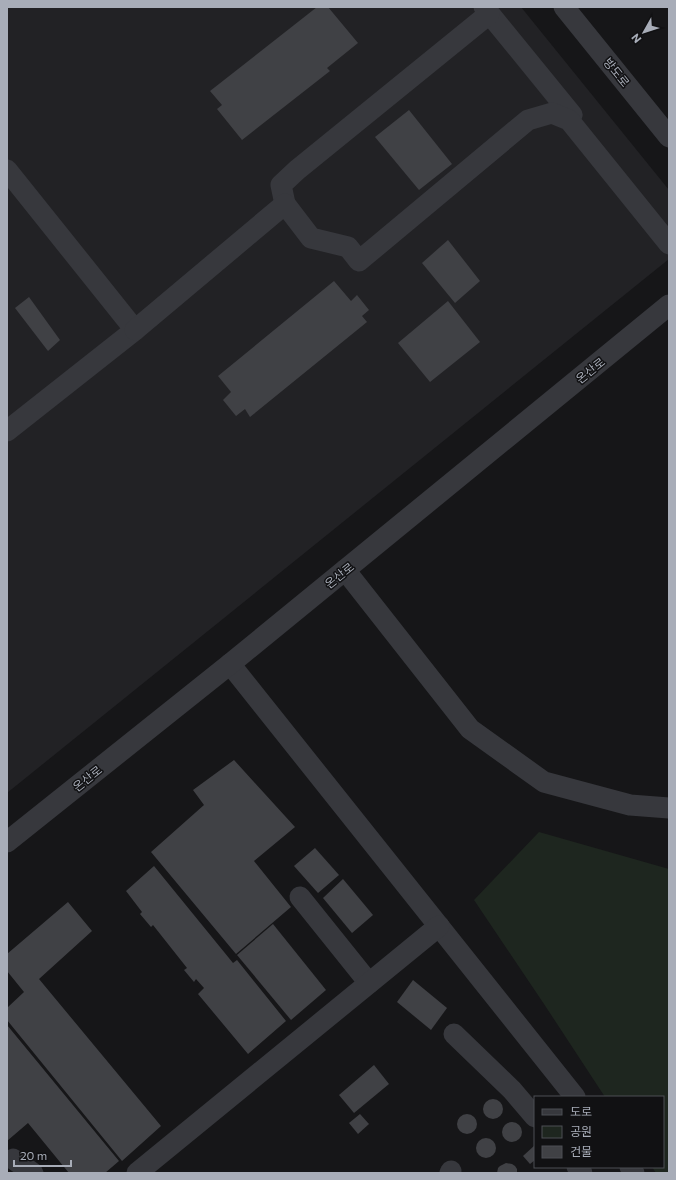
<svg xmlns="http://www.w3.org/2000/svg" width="676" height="1180" viewBox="0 0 676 1180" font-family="Commissioner,'Noto Sans KR',sans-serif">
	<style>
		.built { fill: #222225 }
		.green { fill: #1e261f }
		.building { fill: #404145 }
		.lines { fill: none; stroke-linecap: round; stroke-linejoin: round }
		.minor { stroke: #37383d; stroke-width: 21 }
		.labels { text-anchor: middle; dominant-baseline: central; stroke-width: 3; stroke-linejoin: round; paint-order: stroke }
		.street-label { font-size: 12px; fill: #a8adb8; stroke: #111113 }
	</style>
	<rect width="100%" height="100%" fill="#161618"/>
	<!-- built -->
	<path class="built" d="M7,7H521L669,190V259L7,793Z"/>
	<!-- green -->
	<path class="green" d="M539,832L669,869V1173H656L652,1167H663V1097H605L544,1004L474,900Z"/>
	<!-- building -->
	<g class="building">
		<path d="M317,7H328L358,43L327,68L330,71L242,140L217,109L222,105L210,91Z"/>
		<path d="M409,110L452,164L419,190L375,137Z"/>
		<path d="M448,240L480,281L455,303L422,263Z"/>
		<path d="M334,281L351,301L357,295L369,310L362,316L367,322L250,417L245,409L236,416L223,400L231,392L218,376Z"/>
		<path d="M29,297L60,340L48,351L15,308Z"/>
		<path d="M448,301L480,342L430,382L398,343Z"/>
		<path d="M234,760L295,827L254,861L291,907L236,954L151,852L204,805L193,790Z"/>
		<path d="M315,848L339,875L318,893L294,866Z"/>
		<path d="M154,866L233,963L237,960L286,1021L248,1054L198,994L204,988L196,979L194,982L184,970L187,968L153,925L151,927L140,914L142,912L126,891Z"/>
		<path d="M343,879L373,915L352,933L323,898Z"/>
		<path d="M68,902L92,931L39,979L161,1126L122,1161L7,1020V1008L24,992L7,971V954Z"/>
		<path d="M273,924L326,990L291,1020L237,955Z"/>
		<path d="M413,980L447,1008L431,1030L397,1002Z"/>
		<path d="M7,1025L119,1161L105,1173H69L28,1123L7,1141Z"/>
		<path d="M374,1065L389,1084L354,1113L339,1095Z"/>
		<circle cx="493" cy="1109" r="10"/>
		<circle cx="467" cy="1124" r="10"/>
		<path d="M360,1114L369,1124L358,1134L349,1123Z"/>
		<circle cx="512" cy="1132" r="10"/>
		<circle cx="486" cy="1148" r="10"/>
		<path d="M535,1145V1160L530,1164L523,1156Z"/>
		<path d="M506,1163L512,1164L515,1166L517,1169V1173H497L498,1168L500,1166Z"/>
	</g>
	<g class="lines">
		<!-- minor -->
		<g class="minor">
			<path d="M484,7L572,115L569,120"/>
			<path d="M564,7L669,137"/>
			<path d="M7,170L135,330L7,431"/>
			<path d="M285,204L281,185L297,170L489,14"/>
			<path d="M135,330L285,204L311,238L348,247L359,261L528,120L552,113L569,120L669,244"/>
			<path d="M345,570L470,729L544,782L630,805L669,808"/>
			<path d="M230,664L575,1097"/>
			<path d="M7,842L230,664L669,305"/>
			<path d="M300,897L369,983"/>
			<path d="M454,1034L512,1090L535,1117"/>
			<path d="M13,1159L33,1173"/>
			<path d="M577,1167L582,1173"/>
			<path d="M630,1167L634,1173"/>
			<path d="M137,1173L439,926"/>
			<path d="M450,1173L451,1171"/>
		</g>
	</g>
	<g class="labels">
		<!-- street labels -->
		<g class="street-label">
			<text transform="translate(617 72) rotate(51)">방도로</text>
			<text transform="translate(590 370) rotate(-39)">온산로</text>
			<text transform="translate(339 575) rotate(-39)">온산로</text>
			<text transform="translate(87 778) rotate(-39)">온산로</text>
		</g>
	</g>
	<!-- border -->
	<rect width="676" height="1180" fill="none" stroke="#a8adb8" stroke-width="16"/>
	<!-- legend -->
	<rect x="534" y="1096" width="130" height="72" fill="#111113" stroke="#4d4f55"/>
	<rect x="542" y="1109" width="20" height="6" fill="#37383d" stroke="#4d4f55"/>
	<text x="570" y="1116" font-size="12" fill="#a8adb8">도로</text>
	<rect x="542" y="1126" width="20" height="12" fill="#1e261f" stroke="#4d4f55"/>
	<text x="570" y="1136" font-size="12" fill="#a8adb8">공원</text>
	<rect x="542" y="1146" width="20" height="12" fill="#404145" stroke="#4d4f55"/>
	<text x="570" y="1156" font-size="12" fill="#a8adb8">건물</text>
	<!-- north arrow -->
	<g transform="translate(644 32) rotate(231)" stroke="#111113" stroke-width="3" paint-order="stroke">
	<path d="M0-3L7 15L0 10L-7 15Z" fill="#a8adb8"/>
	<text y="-6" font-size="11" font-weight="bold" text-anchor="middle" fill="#a8adb8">N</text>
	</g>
	<!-- scale -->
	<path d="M14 1160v6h57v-6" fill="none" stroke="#a8adb8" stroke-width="2"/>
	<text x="20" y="1160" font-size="12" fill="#a8adb8" stroke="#111113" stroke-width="3" paint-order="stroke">20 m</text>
</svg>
